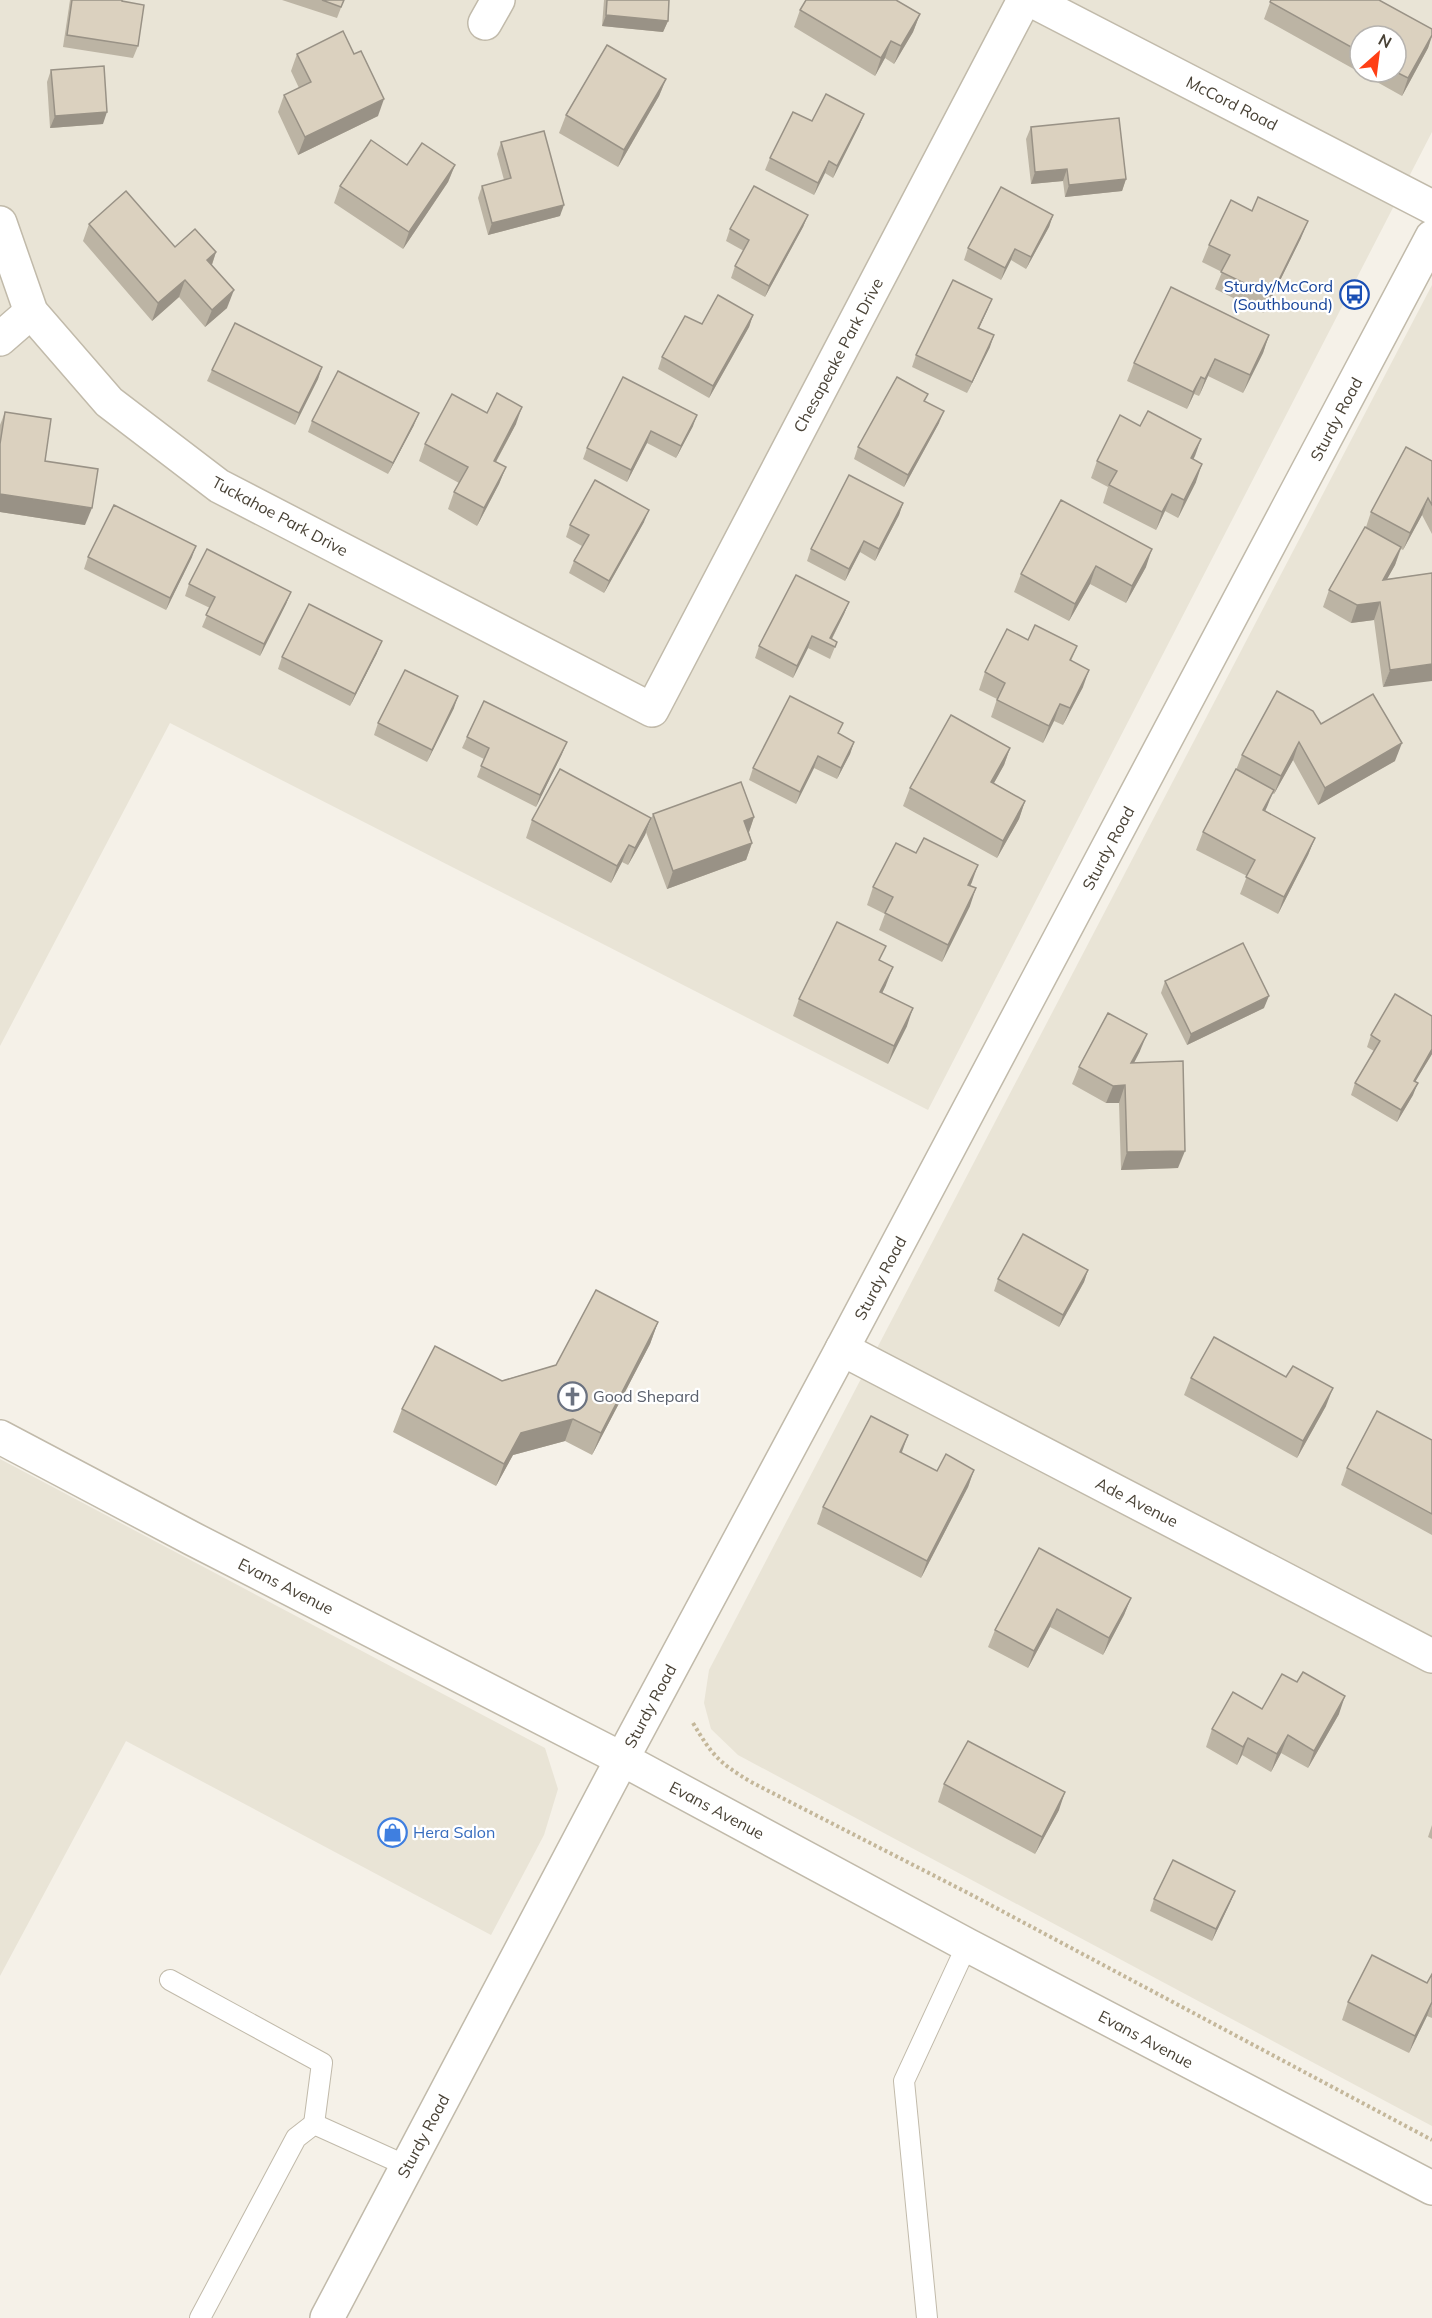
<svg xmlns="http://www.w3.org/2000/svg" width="1432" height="2318" viewBox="0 0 1432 2318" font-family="Mulish,sans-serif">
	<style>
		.residential { fill: #e9e4d6; fill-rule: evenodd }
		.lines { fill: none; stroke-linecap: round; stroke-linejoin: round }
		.service-casing { stroke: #c1baaa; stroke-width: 22 }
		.minor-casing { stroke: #c1baaa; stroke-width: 36 }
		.tertiary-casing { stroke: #c1baaa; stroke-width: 36 }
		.path { stroke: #c4b79a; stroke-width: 4; stroke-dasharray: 3 3; stroke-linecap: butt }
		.service { stroke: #fff; stroke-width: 20 }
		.minor { stroke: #fff; stroke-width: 33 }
		.tertiary { stroke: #fff; stroke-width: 33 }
		.wall { fill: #bcb4a4; fill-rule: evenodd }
		.shaded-wall { fill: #999286 }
		.building { fill: #dbd1bf; stroke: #999286; stroke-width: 1.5 }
		.labels { text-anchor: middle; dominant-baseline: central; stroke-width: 4.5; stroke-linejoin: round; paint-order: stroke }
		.street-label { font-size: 16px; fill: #494236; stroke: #fff }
		.transit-label { font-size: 16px; fill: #164399; stroke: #fff; text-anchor: end }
		.worship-label { font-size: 16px; fill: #5b616d; stroke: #fff; text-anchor: start }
		.shop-label { font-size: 16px; fill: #366cbe; stroke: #fff; text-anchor: start }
	</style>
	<rect width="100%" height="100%" fill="#f5f1e8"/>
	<!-- residential -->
	<g class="residential">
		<path d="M0,0H1432V132L928,1110L170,723L0,1046ZM1360,36H1396V72H1360Z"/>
		<path d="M1432,285V2126L738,1755L711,1729L704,1703L709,1670Z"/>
		<path d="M0,1459L545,1748L558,1789L544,1835L491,1935L126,1741L0,1976Z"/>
	</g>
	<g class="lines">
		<defs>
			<g id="service">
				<path d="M170,1980L322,2063L314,2124"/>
				<path d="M200,2318L296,2138L314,2124L407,2166"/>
				<path d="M927,2318L904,2081L967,1945"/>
			</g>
			<g id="minor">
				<path d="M1031,0L1432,207"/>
				<path d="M485,23L498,0"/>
				<path d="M0,223L31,312L109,402L219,486L652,710L1024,0"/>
				<path d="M0,339L31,312"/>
				<path d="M842,1349L1432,1656"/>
			</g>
			<g id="tertiary">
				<path d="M0,1437L193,1539L622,1759L967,1945L1432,2188"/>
				<path d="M327,2318L622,1759L842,1349L1432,237"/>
			</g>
		</defs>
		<!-- service casing -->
		<use href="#service" class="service-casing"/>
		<!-- minor casing -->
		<use href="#minor" class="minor-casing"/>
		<!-- tertiary casing -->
		<use href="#tertiary" class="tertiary-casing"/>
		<!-- path -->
		<path class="path" d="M693,1723C712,1755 718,1762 751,1782L968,1893L1432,2140"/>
		<!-- service -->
		<use href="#service" class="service"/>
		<!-- minor -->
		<use href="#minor" class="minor"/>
		<!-- tertiary -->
		<use href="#tertiary" class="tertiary"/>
	</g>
	<!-- wall -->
	<g class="wall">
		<path d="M70,0H122L138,46L133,58L63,47Z"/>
		<path d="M282,0H344L337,18Z"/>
		<path d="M604,0H669L668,21L663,32L602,26Z"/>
		<path d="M1271,0L1432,29V37L1428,48L1402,96L1264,19ZM1360,36L1396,72H1360Z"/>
		<path d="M800,10L920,14L913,32L894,64L885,58L875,76L794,27Z"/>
		<path d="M297,54H354L378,116L298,155L278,112L284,95L299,88L291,71Z"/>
		<path d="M51,70L103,124L50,128L47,82Z"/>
		<path d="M666,79L659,96L618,167L559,133L566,115Z"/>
		<path d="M864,114L859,126L833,178L825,173L814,195L765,170L770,158L812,121Z"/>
		<path d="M1031,127L1126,179L1122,191L1065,197L1063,181L1031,184L1026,139Z"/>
		<path d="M501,142L560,216L488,235L478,198L482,186L504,180L497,154Z"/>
		<path d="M407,165H455L448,182L403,249L334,203L340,186Z"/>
		<path d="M1252,211L1301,238L1264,313L1215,289L1222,272L1202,262L1209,245Z"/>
		<path d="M808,215L803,227L765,297L731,278L735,266L744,251L726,241L730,229Z"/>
		<path d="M1053,215L1049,227L1026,269L1011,260L1001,280L964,260L968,248Z"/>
		<path d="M89,224L175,247L216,252L212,265L227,308L205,327L179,297L152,321L83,241Z"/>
		<path d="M992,299L979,328L990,347L967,393L912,367L916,355Z"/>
		<path d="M753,315L749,327L709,398L658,369L662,357L702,324Z"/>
		<path d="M1269,335L1263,353L1243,393L1208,376L1199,396L1194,394L1187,409L1127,381L1134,363Z"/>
		<path d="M322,367L318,379L295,425L207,381L212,370Z"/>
		<path d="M623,377L693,426L676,458L647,443L627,482L583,459L587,448Z"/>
		<path d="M928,394L925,401L939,423L904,487L854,459L858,447Z"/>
		<path d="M5,412L45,461L85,525L0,512V425Z"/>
		<path d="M487,413L516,424L496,462L506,467L499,484L477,526L448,509L454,492L459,483L419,461L425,444Z"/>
		<path d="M312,421L414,425L388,474L308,432Z"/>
		<path d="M1140,426L1201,439L1193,459L1196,482L1178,518L1165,511L1156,530L1103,503L1108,487L1091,478L1097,461Z"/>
		<path d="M1432,461V534L1422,515L1403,550L1401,549L1395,565L1387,579L1432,573L1383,687L1374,620L1351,623L1323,607L1329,590L1366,527L1371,512Z"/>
		<path d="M1061,500L1146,567L1126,603L1090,584L1069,621L1014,592L1021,574Z"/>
		<path d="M903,503L899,515L875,561L860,552L845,581L807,561L811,549Z"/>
		<path d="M644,522L604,593L569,573L574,561L582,546L566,537L570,525Z"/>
		<path d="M88,557H192L166,610L84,569Z"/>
		<path d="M189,584L291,592L286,604L260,656L202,627L210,608L185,596Z"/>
		<path d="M849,602L844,614L832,639L837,642L830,659L808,648L793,678L755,658L759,646Z"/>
		<path d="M1028,640L1077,646L1071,661L1083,687L1063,725L1054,721L1043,743L991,717L997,699L979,690L985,672Z"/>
		<path d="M377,653L350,706L278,669L282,657Z"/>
		<path d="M454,708L427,762L374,735L378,723Z"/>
		<path d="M1321,724L1395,761L1318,805L1293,760L1274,794L1272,793L1265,811L1315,838L1308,855L1278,914L1240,894L1247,876L1196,850L1203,832L1236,770L1242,755Z"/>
		<path d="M839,734L854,742L850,754L837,779L814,768L796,804L749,780L753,768Z"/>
		<path d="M467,737L562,754L536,807L477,777L484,759L462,748Z"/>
		<path d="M1010,748L1004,765L994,783L1025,801L1019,819L997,858L903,806L910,788Z"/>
		<path d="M653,814L754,817L749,832L752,843L746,860L667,889L646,832Z"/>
		<path d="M651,818L645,835L628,865L622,862L611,883L526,838L532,820Z"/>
		<path d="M972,882L970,886V906L942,962L879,930L885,914L867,905L873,887Z"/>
		<path d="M881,961L886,985L882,993L907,1026L888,1064L793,1016L799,999Z"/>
		<path d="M1165,981L1264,1008L1187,1045L1161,993Z"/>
		<path d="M1432,1016V1054L1415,1082L1413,1095L1397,1122L1351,1095L1355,1083L1374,1051L1367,1047L1371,1035Z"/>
		<path d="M1140,1051L1134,1063L1178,1168L1121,1170L1119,1103H1106L1072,1084L1079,1067Z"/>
		<path d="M1088,1270L1084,1282L1059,1327L994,1291L998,1279Z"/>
		<path d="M658,1322L650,1344L592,1455L565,1441L513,1455L496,1486L393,1432L402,1409L556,1365Z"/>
		<path d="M1286,1377L1326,1406L1297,1458L1184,1395L1191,1378Z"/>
		<path d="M1432,1440V1535L1341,1485L1347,1468Z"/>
		<path d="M974,1470L968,1487L921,1578L817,1524L823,1507L937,1471Z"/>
		<path d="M1039,1548L1131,1598L1124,1615L1103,1655L1050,1627L1028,1668L988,1647L995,1630Z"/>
		<path d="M1262,1709L1339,1714L1308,1768L1281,1753L1271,1772L1242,1755L1237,1765L1206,1747L1212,1729Z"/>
		<path d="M944,1784L1059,1810L1035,1854L938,1802Z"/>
		<path d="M1432,1825V1839L1428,1837Z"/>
		<path d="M1235,1891L1230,1903L1212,1941L1150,1911L1154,1899Z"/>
		<path d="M1432,1974V2018L1427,2016L1409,2053L1342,2020L1348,2002L1427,1983Z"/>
	</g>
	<!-- shaded-wall -->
	<g class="shaded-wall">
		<path d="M920,14L913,32L894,64L901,46Z"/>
		<path d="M606,15L668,21L663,32L602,26Z"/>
		<path d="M1432,35L1428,48L1402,96L1408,78Z"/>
		<path d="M891,41L885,58L875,76L881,58Z"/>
		<path d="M666,79L659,96L618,167L624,150Z"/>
		<path d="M384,99L378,116L298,155L305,137Z"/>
		<path d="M107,112L103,124L50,128L55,116Z"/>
		<path d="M864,114L859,126L833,178L837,166Z"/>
		<path d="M829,161L825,173L814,195L818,183Z"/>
		<path d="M455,165L448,182L403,249L409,232Z"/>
		<path d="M1067,169L1063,181L1031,184L1035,172Z"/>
		<path d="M1126,179L1122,191L1065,197L1069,185Z"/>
		<path d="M564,205L560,216L488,235L492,223Z"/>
		<path d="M808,215L803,227L765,297L769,286Z"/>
		<path d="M1053,215L1049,227L1026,269L1031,257Z"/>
		<path d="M1308,221L1301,238L1264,313L1271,296Z"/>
		<path d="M1015,249L1011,260L1001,280L1005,268Z"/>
		<path d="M216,252L210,270L207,260Z"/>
		<path d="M185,280L179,297L152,321L158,303Z"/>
		<path d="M234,290L227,308L205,327L212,310Z"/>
		<path d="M992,299L987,311L974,339L978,328Z"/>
		<path d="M753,315L749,327L709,398L713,386Z"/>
		<path d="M994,335L990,347L967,393L972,382Z"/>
		<path d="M1269,335L1263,353L1243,393L1250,375Z"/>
		<path d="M1215,359L1208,376L1199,396L1205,379Z"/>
		<path d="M322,367L318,379L295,425L299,413Z"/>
		<path d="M1201,377L1194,394L1187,409L1193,392Z"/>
		<path d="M522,407L516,424L487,478L494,461Z"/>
		<path d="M944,411L939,423L904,487L908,475Z"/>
		<path d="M419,413L414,425L388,474L393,463Z"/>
		<path d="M697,415L693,426L676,458L681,446Z"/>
		<path d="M651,431L647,443L627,482L631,470Z"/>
		<path d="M1201,439L1195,456L1185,476L1191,458Z"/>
		<path d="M1202,464L1196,482L1178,518L1184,500Z"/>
		<path d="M506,467L499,484L477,526L484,508Z"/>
		<path d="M0,494L92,508L85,525L0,512Z"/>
		<path d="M1172,494L1165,511L1156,530L1162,512Z"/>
		<path d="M1428,498L1422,515L1403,550L1410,533Z"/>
		<path d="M903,503L899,515L875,561L879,549Z"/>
		<path d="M649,510L644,522L604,593L609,581Z"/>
		<path d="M864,541L860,552L845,581L849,569Z"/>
		<path d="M196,546L192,557L166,610L170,598Z"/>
		<path d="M1401,547L1395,565L1377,597L1383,580Z"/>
		<path d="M1152,549L1146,567L1126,603L1132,586Z"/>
		<path d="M1096,566L1090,584L1069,621L1075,604Z"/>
		<path d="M291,592L286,604L260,656L264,644Z"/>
		<path d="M849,602L844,614L829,644L830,638Z"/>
		<path d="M1380,602L1374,620L1351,623L1357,605Z"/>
		<path d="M812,636L808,648L793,678L797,666Z"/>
		<path d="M382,641L377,653L350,706L355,694Z"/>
		<path d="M1432,664V681L1383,687L1390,670Z"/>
		<path d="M1089,670L1083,687L1063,725L1070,708Z"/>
		<path d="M458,696L454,708L427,762L432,750Z"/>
		<path d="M1060,704L1054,721L1043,743L1049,726Z"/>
		<path d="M567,742L562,754L536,807L540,795Z"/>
		<path d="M854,742L850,754L837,779L841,768Z"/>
		<path d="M1299,742L1293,760L1274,794L1281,776Z"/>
		<path d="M1402,743L1395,761L1318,805L1325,788Z"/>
		<path d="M1010,748L1004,765L985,799L991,782Z"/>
		<path d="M818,756L814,768L796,804L800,792Z"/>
		<path d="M1274,790L1267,807L1257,828L1263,810Z"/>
		<path d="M1025,801L1019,819L997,858L1003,841Z"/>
		<path d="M754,817L748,835L744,821Z"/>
		<path d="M651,818L645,835L628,865L635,848Z"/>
		<path d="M1315,838L1308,855L1278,914L1284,897Z"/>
		<path d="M752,843L746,860L667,889L673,871Z"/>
		<path d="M629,845L622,862L611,883L617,866Z"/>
		<path d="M978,865L972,882L962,902L968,885Z"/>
		<path d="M976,888L970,906L942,962L948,945Z"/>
		<path d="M893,967L886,985L874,1010L880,992Z"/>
		<path d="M1269,996L1264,1008L1187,1045L1191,1034Z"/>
		<path d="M913,1008L907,1026L888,1064L894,1046Z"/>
		<path d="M1147,1034L1140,1051L1125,1080L1131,1063Z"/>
		<path d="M1432,1049V1054L1409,1092L1414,1081Z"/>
		<path d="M1418,1083L1413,1095L1397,1122L1401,1110Z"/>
		<path d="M1125,1085L1119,1103H1106L1113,1086Z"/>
		<path d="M1185,1151L1178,1168L1121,1170L1127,1152Z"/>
		<path d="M1088,1270L1084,1282L1059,1327L1063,1315Z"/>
		<path d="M658,1322L650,1344L592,1455L601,1433Z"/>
		<path d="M1333,1388L1326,1406L1297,1458L1303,1441Z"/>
		<path d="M573,1419L565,1441L513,1455L496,1486L504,1464L521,1433Z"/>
		<path d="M908,1435L902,1452H900Z"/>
		<path d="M974,1470L968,1487L921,1578L927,1561Z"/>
		<path d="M1131,1598L1124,1615L1103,1655L1109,1638Z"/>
		<path d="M1057,1609L1050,1627L1028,1668L1034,1651Z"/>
		<path d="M1345,1696L1339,1714L1308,1768L1314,1751Z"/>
		<path d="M1288,1735L1281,1753L1271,1772L1277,1754Z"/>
		<path d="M1248,1738L1242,1755L1237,1765L1243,1747Z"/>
		<path d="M1065,1792L1059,1810L1035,1854L1042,1837Z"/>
		<path d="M1235,1891L1230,1903L1212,1941L1216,1929Z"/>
		<path d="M1432,2002L1427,2016L1409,2053L1415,2036Z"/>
	</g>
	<!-- building -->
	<g class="building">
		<path d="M72,0H122V1L144,5L138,46L67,35Z"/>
		<path d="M322,0H344L341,7Z"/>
		<path d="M607,0H669L668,21L606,15Z"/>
		<path d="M806,0H896L920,14L901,46L891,41L881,58L800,10Z"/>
		<path d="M1271,0H1379L1432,29V35L1408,78L1396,72V36H1360V52L1270,2Z"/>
		<path d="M343,31L354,54L361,51L384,99L305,137L284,95L311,82L297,54Z"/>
		<path d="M607,45L666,79L624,150L566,115Z"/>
		<path d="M104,66L107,112L55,116L51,70Z"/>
		<path d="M826,94L864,114L837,166L829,161L818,183L770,158L793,112L812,121Z"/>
		<path d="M1119,118L1126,179L1069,185L1067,169L1035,172L1031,127Z"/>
		<path d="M544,131L564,205L492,223L482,186L511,178L501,142Z"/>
		<path d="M371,140L407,165L422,143L455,165L409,232L340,186Z"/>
		<path d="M754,186L808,215L769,286L735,266L749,240L730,229Z"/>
		<path d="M1001,187L1053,215L1031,257L1015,249L1005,268L968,248Z"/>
		<path d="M126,191L175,247L195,229L216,252L207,260L234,290L212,310L185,280L158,303L89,224Z"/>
		<path d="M1258,197L1308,221L1271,296L1221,272L1230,255L1209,245L1231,200L1252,211Z"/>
		<path d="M953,280L992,299L978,328L994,335L972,382L916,355Z"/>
		<path d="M1171,287L1269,335L1250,375L1215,359L1205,379L1201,377L1193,392L1134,363Z"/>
		<path d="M718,295L753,315L713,386L662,357L685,316L702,324Z"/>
		<path d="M235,323L322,367L299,413L212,370Z"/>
		<path d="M338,371L419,413L393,463L312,421Z"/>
		<path d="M623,377L697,415L681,446L651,431L631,470L587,448Z"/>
		<path d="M897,377L928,394L924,401L944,411L908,475L858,447Z"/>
		<path d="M497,393L522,407L494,461L506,467L484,508L454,492L468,467L425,444L452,394L487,413Z"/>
		<path d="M1148,411L1201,439L1191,458L1202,464L1184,500L1172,494L1162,512L1109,485L1117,471L1097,461L1120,415L1140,426Z"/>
		<path d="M5,412L51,419L45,461L98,469L92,508L0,494V444Z"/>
		<path d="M1406,447L1432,461V505L1428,498L1410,533L1371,512Z"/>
		<path d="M849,475L903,503L879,549L864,541L849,569L811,549Z"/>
		<path d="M595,480L649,510L609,581L574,561L589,535L570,525Z"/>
		<path d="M1061,500L1152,549L1132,586L1096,566L1075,604L1021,574Z"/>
		<path d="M114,505L196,546L170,598L88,557Z"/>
		<path d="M1365,527L1401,547L1383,580L1432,573V664L1390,670L1380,602L1357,605L1329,590Z"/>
		<path d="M207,549L291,592L264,644L206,615L215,597L189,584Z"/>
		<path d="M796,575L849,602L830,638L837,642L835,647L812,636L797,666L759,646Z"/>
		<path d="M309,604L382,641L355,694L282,657Z"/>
		<path d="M1035,625L1077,646L1070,660L1089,670L1070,708L1060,704L1049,726L997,700L1005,683L985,672L1007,629L1028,640Z"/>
		<path d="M405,670L458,696L432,750L378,723Z"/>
		<path d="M1277,691L1313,711L1321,724L1373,694L1402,743L1325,788L1299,742L1281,776L1242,755Z"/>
		<path d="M790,696L843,723L838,733L854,742L841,768L818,756L800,792L753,768Z"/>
		<path d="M484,701L567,742L540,795L481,766L489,748L467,737Z"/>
		<path d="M951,715L1010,748L991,782L1025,801L1003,841L910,788Z"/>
		<path d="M560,769L651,818L635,848L629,845L617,866L532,820Z"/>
		<path d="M1236,769L1274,790L1263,810L1315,838L1284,897L1246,877L1255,860L1203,832Z"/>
		<path d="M741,782L754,817L744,821L752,843L673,871L653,814Z"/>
		<path d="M924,838L978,865L968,885L976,888L948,945L885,913L893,897L873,887L896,843L916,853Z"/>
		<path d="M837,922L886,946L879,960L893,967L880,992L913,1008L894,1046L799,999Z"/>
		<path d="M1243,943L1269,996L1191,1034L1165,981Z"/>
		<path d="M1395,994L1432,1016V1049L1414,1081L1418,1083L1401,1110L1355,1083L1380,1041L1371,1035Z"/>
		<path d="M1108,1013L1147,1034L1131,1063L1183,1061L1185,1151L1127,1152L1125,1085L1113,1086L1079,1067Z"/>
		<path d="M1023,1234L1088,1270L1063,1315L998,1279Z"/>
		<path d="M596,1290L658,1322L601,1433L573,1419L521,1433L504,1464L402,1409L435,1346L502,1381L556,1365Z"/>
		<path d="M1214,1337L1286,1377L1293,1366L1333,1388L1303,1441L1191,1378Z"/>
		<path d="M1377,1411L1432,1440V1514L1347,1468Z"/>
		<path d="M871,1416L908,1435L900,1452L937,1471L946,1454L974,1470L927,1561L823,1507Z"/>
		<path d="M1039,1548L1131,1598L1109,1638L1057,1609L1034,1651L995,1630Z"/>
		<path d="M1303,1672L1345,1696L1314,1751L1288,1735L1277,1754L1248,1738L1243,1747L1212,1729L1233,1692L1262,1709L1282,1674L1297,1682Z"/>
		<path d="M968,1741L1065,1792L1042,1837L944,1784Z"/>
		<path d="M1173,1860L1235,1891L1216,1929L1154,1899Z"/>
		<path d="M1372,1955L1427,1983L1432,1974V2002L1415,2036L1348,2002Z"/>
	</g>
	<!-- icons -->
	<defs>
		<symbol id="bus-ring" viewBox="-11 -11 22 22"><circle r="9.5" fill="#fff" stroke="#1a4fb4" stroke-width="1.5"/><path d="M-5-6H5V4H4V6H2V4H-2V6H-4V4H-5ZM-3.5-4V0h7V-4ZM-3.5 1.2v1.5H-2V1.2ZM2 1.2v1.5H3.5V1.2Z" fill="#1a4fb4"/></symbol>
		<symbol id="church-ring" viewBox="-11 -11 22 22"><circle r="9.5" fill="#fff" stroke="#6b7280" stroke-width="1.5"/><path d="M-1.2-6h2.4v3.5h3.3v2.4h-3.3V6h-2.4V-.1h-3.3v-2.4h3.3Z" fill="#6b7280"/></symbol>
		<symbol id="shop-ring" viewBox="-11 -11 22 22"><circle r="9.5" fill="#fff" stroke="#3f7fe0" stroke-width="1.5"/><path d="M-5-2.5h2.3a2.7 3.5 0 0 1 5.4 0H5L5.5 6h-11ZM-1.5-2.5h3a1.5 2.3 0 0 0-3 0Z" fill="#3f7fe0"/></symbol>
	</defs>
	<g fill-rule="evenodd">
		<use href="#bus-ring" x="1338" y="278" width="33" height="33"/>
		<use href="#church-ring" x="556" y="1380" width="33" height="33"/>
		<use href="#shop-ring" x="376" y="1816" width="33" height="33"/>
	</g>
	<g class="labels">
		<!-- street labels -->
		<g class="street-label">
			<text transform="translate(1232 103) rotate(27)">McCord Road</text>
			<text transform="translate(838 355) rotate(-62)">Chesapeake Park Drive</text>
			<text transform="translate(1336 419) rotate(-62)">Sturdy Road</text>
			<text transform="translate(280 516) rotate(28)">Tuckahoe Park Drive</text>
			<text transform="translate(1108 848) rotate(-62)">Sturdy Road</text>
			<text transform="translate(880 1278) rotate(-62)">Sturdy Road</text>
			<text transform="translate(1137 1502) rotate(27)">Ade Avenue</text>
			<text transform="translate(286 1586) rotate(27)">Evans Avenue</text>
			<text transform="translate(650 1706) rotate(-62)">Sturdy Road</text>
			<text transform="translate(717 1810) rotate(28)">Evans Avenue</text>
			<text transform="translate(1146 2039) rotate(28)">Evans Avenue</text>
			<text transform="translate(423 2136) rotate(-62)">Sturdy Road</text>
		</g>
		<!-- transit labels -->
		<g class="transit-label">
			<text x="1333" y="286">Sturdy/McCord<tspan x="1333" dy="18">(Southbound)</tspan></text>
		</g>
		<!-- worship labels -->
		<g class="worship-label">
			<text x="593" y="1396">Good Shepard</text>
		</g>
		<!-- shop labels -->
		<g class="shop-label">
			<text x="413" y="1832">Hera Salon</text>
		</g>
	</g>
	<!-- north arrow -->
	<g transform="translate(1378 54) rotate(28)"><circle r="28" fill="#ffffff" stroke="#b6b3af" stroke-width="1.5"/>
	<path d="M0-4.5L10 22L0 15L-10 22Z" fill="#ff3f15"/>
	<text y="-9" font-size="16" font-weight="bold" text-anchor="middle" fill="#494236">N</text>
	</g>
</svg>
